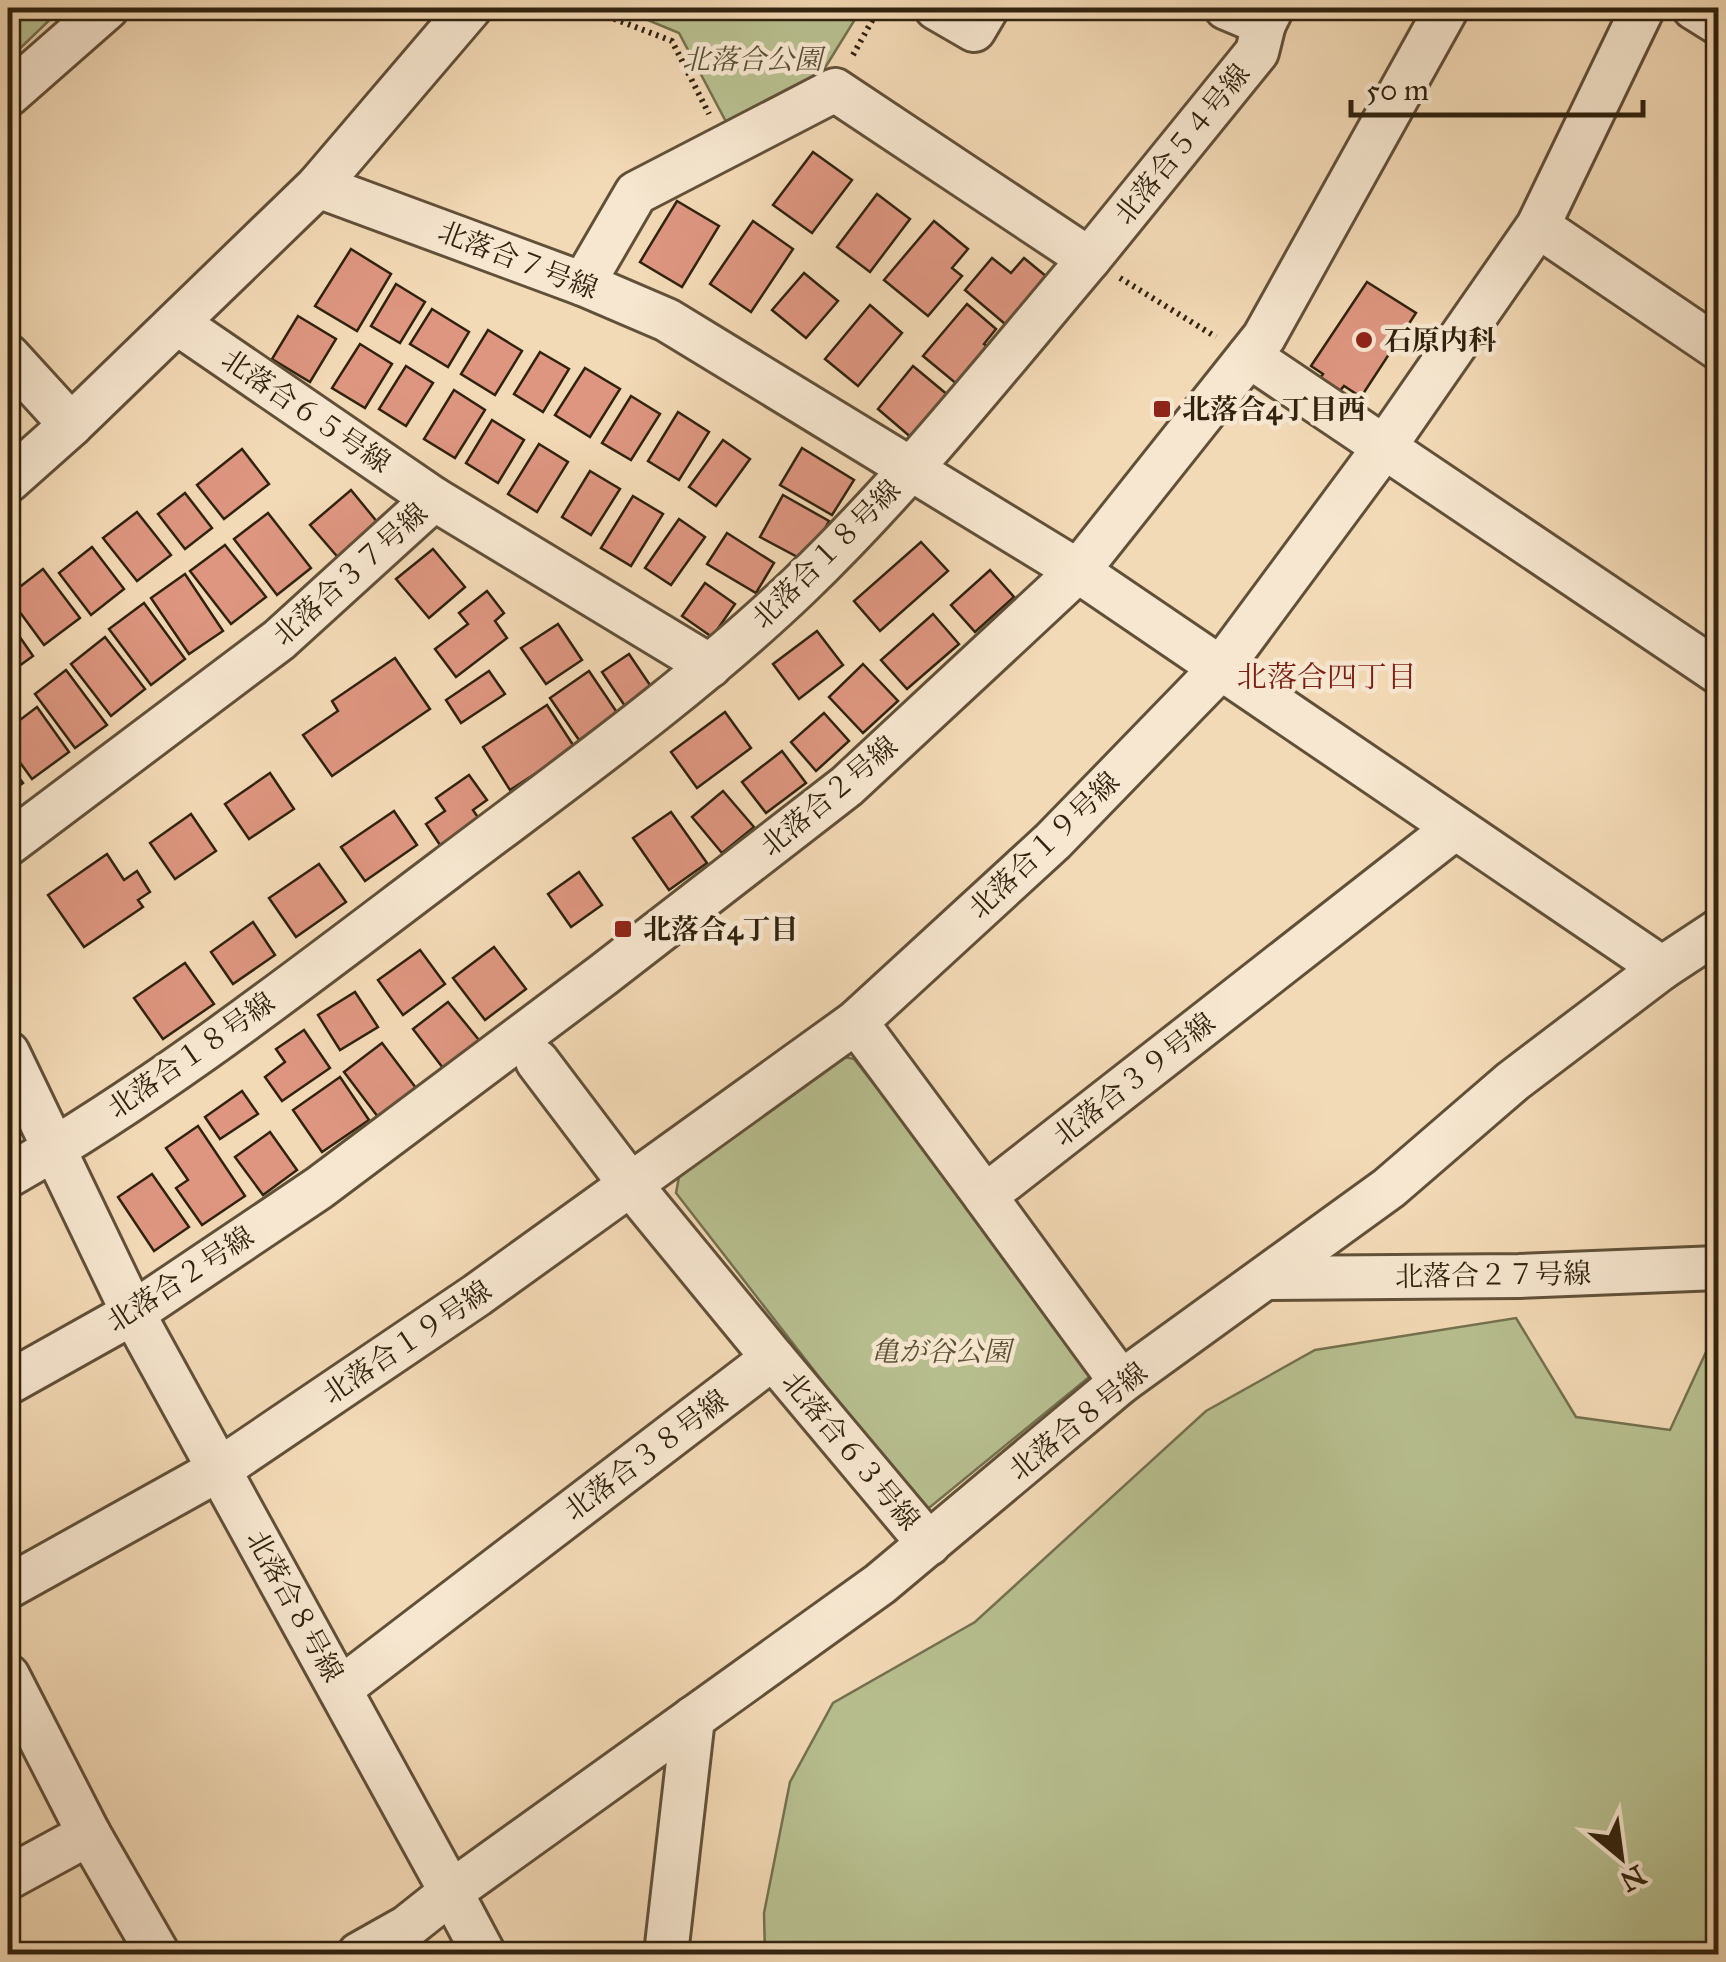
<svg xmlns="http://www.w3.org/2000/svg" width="1726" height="1962" viewBox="0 0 1726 1962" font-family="'IM FELL Great Primer','Noto Serif JP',serif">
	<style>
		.green { fill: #b8c090; stroke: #74714f; stroke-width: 2.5 }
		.building { fill: #de9680; stroke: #30220e; stroke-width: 2.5 }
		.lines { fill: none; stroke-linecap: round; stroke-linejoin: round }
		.minor-casing { stroke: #615038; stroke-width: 48 }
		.path { stroke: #30220e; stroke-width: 6; stroke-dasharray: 2.5 5; stroke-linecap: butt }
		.minor { stroke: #f7e7d0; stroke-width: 42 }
		.poi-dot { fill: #8f2418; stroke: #f7e7d0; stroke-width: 4 }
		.labels { text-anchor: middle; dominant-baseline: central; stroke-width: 9; stroke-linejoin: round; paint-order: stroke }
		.park-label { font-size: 28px; font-style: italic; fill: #595135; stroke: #f7e7d0 }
		.street-label { font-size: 28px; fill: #30220e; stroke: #f7e7d0 }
		.poi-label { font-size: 28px; font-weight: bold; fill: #30220e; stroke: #f7e7d0; text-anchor: start }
		.neighbourhood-label { font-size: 30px; fill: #7a1f14; stroke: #f7e7d0 }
	</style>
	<rect width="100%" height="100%" fill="#f3dab6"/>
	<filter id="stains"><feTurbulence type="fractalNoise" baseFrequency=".002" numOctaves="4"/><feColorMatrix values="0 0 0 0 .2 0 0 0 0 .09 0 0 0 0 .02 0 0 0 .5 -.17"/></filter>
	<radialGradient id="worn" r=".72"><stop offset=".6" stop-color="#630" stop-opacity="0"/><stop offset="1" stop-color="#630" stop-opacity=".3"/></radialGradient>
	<!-- green -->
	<g class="green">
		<path d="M26,8H62L8,60V22Z"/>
		<path d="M619,8H862L815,84L732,133L679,33Z"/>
		<path d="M831,1054L854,1059L1099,1369L924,1512L676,1193L682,1161Z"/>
		<path d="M1516,1318L1576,1417L1670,1430L1718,1326V1954H765L764,1913L790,1782L833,1703L975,1622L1206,1411L1315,1350Z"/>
	</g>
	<!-- building -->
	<g class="building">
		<path d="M813,152L852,180L812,233L773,205Z"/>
		<path d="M877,194L910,219L870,272L837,247Z"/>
		<path d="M677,201L719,226L682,287L640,262Z"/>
		<path d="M753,221L793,249L751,312L710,284Z"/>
		<path d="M934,221L968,249L952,268L962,276L928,316L884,280Z"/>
		<path d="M351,249L391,274L357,331L315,306Z"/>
		<path d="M992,258L1011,273L1024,258L1053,282L1011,329L965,290Z"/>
		<path d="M804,273L838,301L806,338L772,310Z"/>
		<path d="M1367,282L1416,313L1361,397L1344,386L1339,392L1319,379L1323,374L1311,366Z"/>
		<path d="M396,284L425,302L400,343L371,326Z"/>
		<path d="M967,304L996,329L984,344L989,348L958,385L923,356Z"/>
		<path d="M870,305L902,333L858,386L825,359Z"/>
		<path d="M432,309L469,332L448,367L410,344Z"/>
		<path d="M298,316L336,339L310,382L272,359Z"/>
		<path d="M488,330L522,351L495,395L461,374Z"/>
		<path d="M360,344L392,364L365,408L332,388Z"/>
		<path d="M540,352L569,369L543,412L514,394Z"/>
		<path d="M406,366L433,383L406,426L379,409Z"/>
		<path d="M913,366L949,396L913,439L878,409Z"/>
		<path d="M585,368L620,389L590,437L555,415Z"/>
		<path d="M454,390L485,410L455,458L424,439Z"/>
		<path d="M631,396L660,414L631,460L602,443Z"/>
		<path d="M678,412L709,432L679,480L648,461Z"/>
		<path d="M492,420L524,440L498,483L466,463Z"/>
		<path d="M723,440L750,459L716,506L689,487Z"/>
		<path d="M539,444L568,462L537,512L508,494Z"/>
		<path d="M802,448L854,480L832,515L780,485Z"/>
		<path d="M242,449L269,484L224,519L197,485Z"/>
		<path d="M590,471L620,489L591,535L562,517Z"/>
		<path d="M351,490L383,529L342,562L310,525Z"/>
		<path d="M185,493L212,528L185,549L158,514Z"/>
		<path d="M783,495L829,521L807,562L760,537Z"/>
		<path d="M633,496L663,514L631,566L601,548Z"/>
		<path d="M137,512L171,555L137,581L103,538Z"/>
		<path d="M268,513L311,568L277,595L234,539Z"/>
		<path d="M679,519L705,537L671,585L645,568Z"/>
		<path d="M727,533L774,563L756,593L707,564Z"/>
		<path d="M921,542L948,571L880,631L854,601Z"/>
		<path d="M225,545L266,597L231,624L190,571Z"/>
		<path d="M92,547L124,589L91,615L59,573Z"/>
		<path d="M433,549L465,587L429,618L396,579Z"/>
		<path d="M43,569L80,618L44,645L8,596Z"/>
		<path d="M990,570L1014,597L975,632L951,605Z"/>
		<path d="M185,574L223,631L189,654L151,598Z"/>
		<path d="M705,583L735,604L712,637L682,616Z"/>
		<path d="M487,591L504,613L495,621L507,638L456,677L435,649L468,624L459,613Z"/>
		<path d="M144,603L185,659L151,685L109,629Z"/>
		<path d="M933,614L959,644L907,689L881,660Z"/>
		<path d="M8,620L33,656L8,674Z"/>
		<path d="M558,624L582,660L546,684L521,648Z"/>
		<path d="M817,631L843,665L799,699L773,664Z"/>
		<path d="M105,637L145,689L111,716L71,664Z"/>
		<path d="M629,654L654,691L627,709L602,672Z"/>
		<path d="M395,658L430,709L332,776L303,735L338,711L332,701Z"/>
		<path d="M863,664L898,701L863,733L829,697Z"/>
		<path d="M66,670L107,725L75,748L35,694Z"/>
		<path d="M489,671L505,694L461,723L446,700Z"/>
		<path d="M589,671L618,714L579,740L550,698Z"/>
		<path d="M547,705L575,748L510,790L483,747Z"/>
		<path d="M37,707L69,752L32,779L8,746V729Z"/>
		<path d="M725,712L751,748L697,788L671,752Z"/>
		<path d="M824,713L849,741L816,771L791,742Z"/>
		<path d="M782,751L806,783L766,813L742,782Z"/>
		<path d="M8,763L23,783L8,794Z"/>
		<path d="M270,773L294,809L249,839L225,804Z"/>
		<path d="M469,775L487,800L473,810L479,819L440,845L426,824L445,811L436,798Z"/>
		<path d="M723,791L754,827L722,853L692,817Z"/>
		<path d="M394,811L417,845L365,881L341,847Z"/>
		<path d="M671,812L707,863L669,890L633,838Z"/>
		<path d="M191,814L216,851L175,879L150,843Z"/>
		<path d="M107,854L124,880L137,871L150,892L138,900L143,907L84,947L48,895Z"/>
		<path d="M319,864L346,902L296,937L269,898Z"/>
		<path d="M579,872L602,905L571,927L548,894Z"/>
		<path d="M253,922L275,955L233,984L211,952Z"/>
		<path d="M494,947L526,989L485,1020L453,978Z"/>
		<path d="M420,950L445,984L403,1015L378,980Z"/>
		<path d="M185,963L214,1004L163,1039L134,998Z"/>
		<path d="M355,992L378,1027L340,1050L318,1015Z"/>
		<path d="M448,1002L479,1040L443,1068L413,1029Z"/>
		<path d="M304,1030L330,1068L282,1101L265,1077L285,1062L276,1049Z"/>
		<path d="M382,1043L416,1088L378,1117L344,1072Z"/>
		<path d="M340,1077L369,1120L322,1152L293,1110Z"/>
		<path d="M242,1091L258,1114L220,1139L205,1117Z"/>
		<path d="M198,1126L245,1196L202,1225L176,1188L188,1180L166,1148Z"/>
		<path d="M270,1132L297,1170L263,1195L235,1157Z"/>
		<path d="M152,1174L189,1227L154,1251L118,1197Z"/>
	</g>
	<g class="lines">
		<defs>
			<g id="minor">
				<path d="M936,8L974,30L987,8"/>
				<path d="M1226,8L1264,24L1272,8"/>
				<path d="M1694,8L1718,23"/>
				<path d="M8,95L107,8"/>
				<path d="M318,186L470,8"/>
				<path d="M1538,226L1718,348"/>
				<path d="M1089,259L1257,52L1264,24"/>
				<path d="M177,323L434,499"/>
				<path d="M8,356L71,425"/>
				<path d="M1249,356L1718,672"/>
				<path d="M8,481L71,425L318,186L583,284L667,320L1078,571L1662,968L1513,1081L1389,1188L1121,1382L880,1584L451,1892L133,1313L8,1053"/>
				<path d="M8,844L279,640L434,499L710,666"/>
				<path d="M1662,968L1718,931"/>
				<path d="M856,1022L985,1196L1455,828"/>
				<path d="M8,1176C162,1088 304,976 446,869C566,778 690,690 799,586C904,485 995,370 1089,259L835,90L636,193L583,284"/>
				<path d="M985,1196L1121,1382"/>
				<path d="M1268,1278L1519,1276L1718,1268"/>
				<path d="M773,1358L929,1544"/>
				<path d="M8,1383L133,1313L319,1188L603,975L847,786L1078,571L1264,337L1447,8"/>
				<path d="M8,1587L220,1469L477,1295L856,1022L1053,841L1220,669L1383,449L1538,226L1643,8"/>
				<path d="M8,1676L89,1834L158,1954"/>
				<path d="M340,1689L773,1358L630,1184L537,1061"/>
				<path d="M8,1878L89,1834"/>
				<path d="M359,1954L407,1927L451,1892L484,1954"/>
				<path d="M666,1954L693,1718"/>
			</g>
		</defs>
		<!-- minor casing -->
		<use href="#minor" class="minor-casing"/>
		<!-- path -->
		<g class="path">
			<path d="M586,8L672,41L709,114"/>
			<path d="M853,55L879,8"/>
			<path d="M1120,278L1216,337"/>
		</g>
		<!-- minor -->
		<use href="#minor" class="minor"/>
	</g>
	<!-- markers -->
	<g class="poi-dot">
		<circle cx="1364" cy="340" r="10"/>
		<rect x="1152" y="399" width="20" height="20" rx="5"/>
		<rect x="613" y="919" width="20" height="20" rx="5"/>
	</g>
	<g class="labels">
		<!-- park labels -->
		<g class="park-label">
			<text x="752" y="59">北落合公園</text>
			<text x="941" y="1351">亀が谷公園</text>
		</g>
		<!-- street labels -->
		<g class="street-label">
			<text transform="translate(1182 144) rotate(-51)">北落合５４号線</text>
			<text transform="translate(518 260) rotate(21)">北落合７号線</text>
			<text transform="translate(306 411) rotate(34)">北落合６５号線</text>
			<text transform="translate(826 554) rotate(-45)">北落合１８号線</text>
			<text transform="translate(350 574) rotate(-42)">北落合３７号線</text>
			<text transform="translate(829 796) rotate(-40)">北落合２号線</text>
			<text transform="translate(1044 845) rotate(-44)">北落合１９号線</text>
			<text transform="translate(191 1055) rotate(-35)">北落合１８号線</text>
			<text transform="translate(1134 1079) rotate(-38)">北落合３９号線</text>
			<text transform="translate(1493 1275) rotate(-1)">北落合２７号線</text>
			<text transform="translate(180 1279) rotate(-33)">北落合２号線</text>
			<text transform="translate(407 1342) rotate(-34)">北落合１９号線</text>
			<text transform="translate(1078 1421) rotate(-39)">北落合８号線</text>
			<text transform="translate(851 1451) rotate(50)">北落合６３号線</text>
			<text transform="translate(646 1455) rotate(-37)">北落合３８号線</text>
			<text transform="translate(295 1606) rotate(61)">北落合８号線</text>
		</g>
		<!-- poi labels -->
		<g class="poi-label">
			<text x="1384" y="340">石原内科</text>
			<text x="1182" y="409">北落合4丁目西</text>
			<text x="643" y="929">北落合4丁目</text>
		</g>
		<!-- neighbourhood labels -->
		<g class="neighbourhood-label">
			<text x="1327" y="677">北落合四丁目</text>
		</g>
	</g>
	<!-- margin -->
	<rect width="1726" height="1962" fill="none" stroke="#f3dab6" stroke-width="40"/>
	<rect x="10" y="10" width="1706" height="1942" fill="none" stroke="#30220e" stroke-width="5"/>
	<rect x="20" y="20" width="1686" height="1922" fill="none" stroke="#30220e" stroke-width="2.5"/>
	<!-- north arrow -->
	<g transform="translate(1621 1857) rotate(151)" stroke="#f7e7d0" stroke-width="8" paint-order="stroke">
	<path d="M0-8L18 38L0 25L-18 38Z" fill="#30220e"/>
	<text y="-15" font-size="28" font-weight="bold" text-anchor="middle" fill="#30220e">N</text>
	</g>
	<!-- scale -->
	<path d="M1351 100v15h292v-15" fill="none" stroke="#30220e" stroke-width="5"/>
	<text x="1366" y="100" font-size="30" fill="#30220e" stroke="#f7e7d0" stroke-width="8" paint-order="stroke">50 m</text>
	<rect width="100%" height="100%" filter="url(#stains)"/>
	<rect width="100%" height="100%" fill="url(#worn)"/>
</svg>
